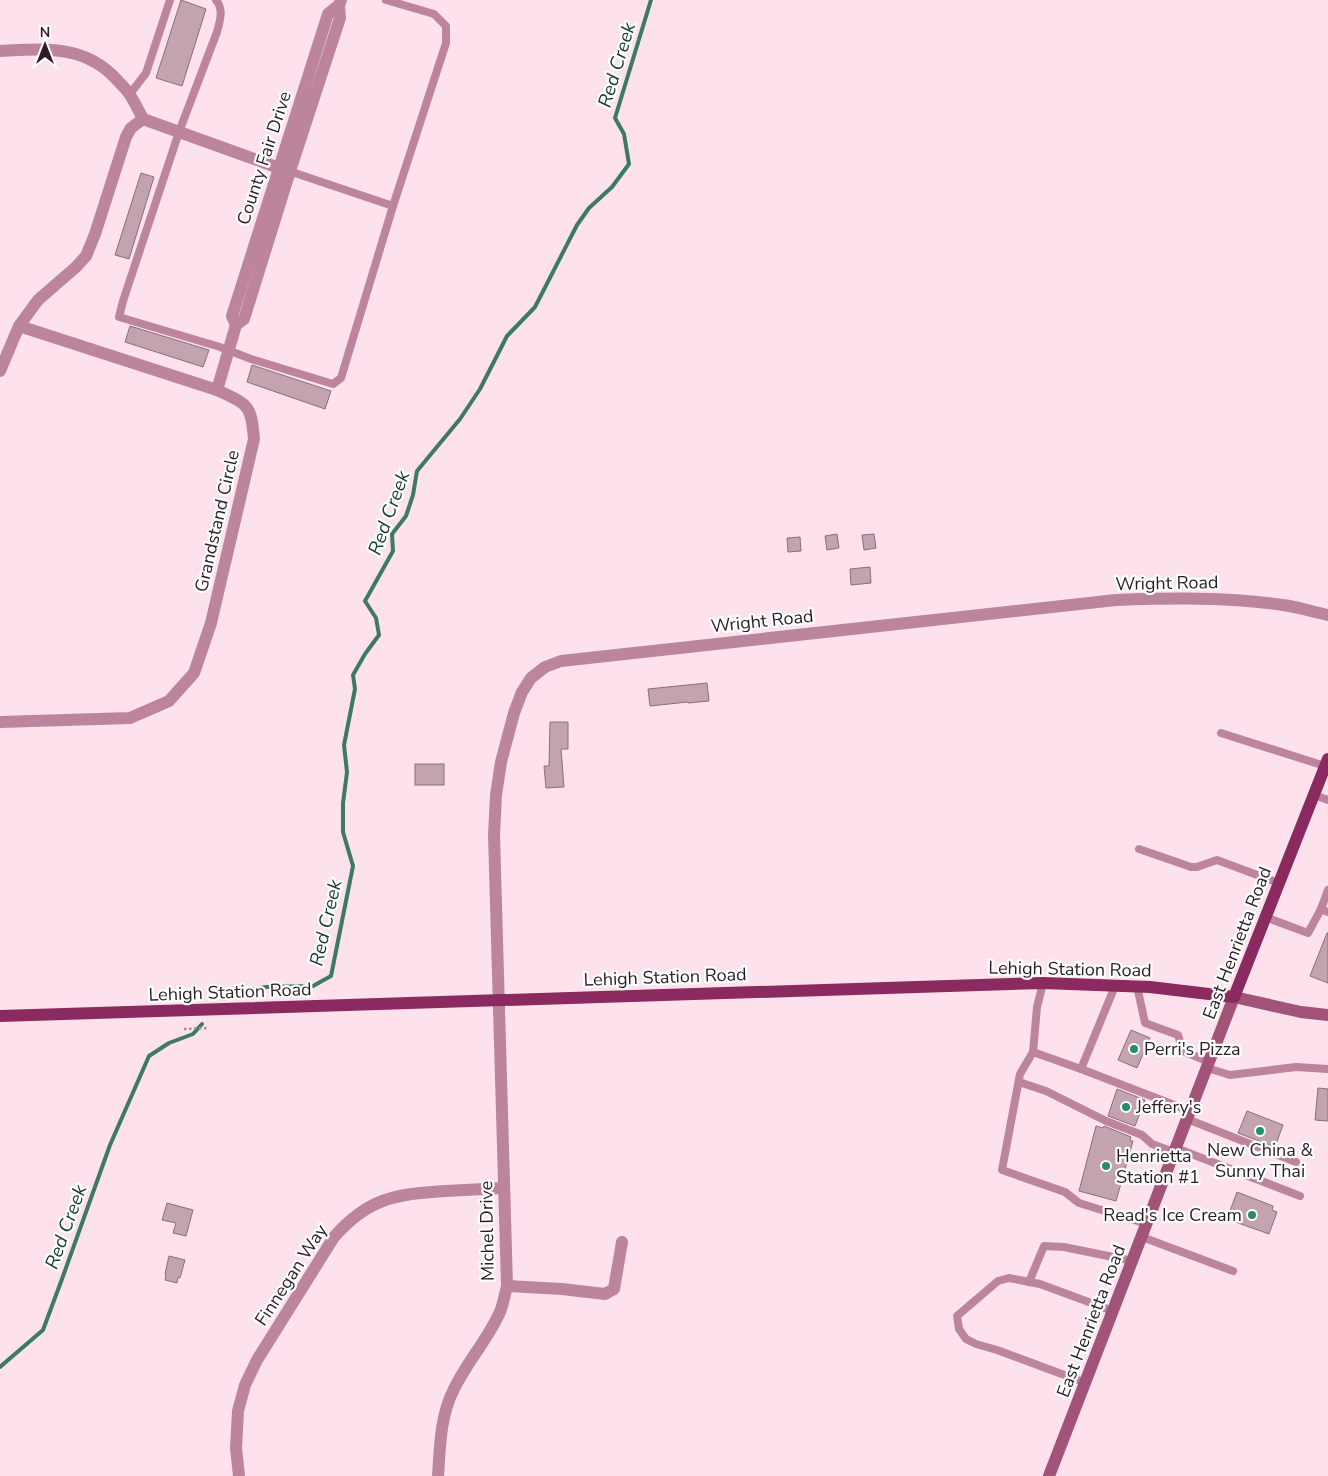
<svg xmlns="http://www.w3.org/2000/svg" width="1328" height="1476" viewBox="0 0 1328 1476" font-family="'Nunito Sans',sans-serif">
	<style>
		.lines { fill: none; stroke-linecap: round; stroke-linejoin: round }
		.stream { stroke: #3e7a62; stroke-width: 4 }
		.building { fill: #c3a3b0; stroke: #8b6e7a }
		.path { stroke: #a48f98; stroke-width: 2.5; stroke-dasharray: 2.5 2.5; stroke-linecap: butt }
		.service { stroke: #bc859d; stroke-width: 8 }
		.minor { stroke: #bc859d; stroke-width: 12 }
		.secondary { stroke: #a15378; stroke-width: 12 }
		.primary { stroke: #8a2a5e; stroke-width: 12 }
		.poi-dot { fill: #288c68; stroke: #fff; stroke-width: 2 }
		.labels { text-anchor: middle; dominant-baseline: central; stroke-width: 4.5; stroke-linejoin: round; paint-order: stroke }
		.street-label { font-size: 18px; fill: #2a1e24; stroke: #fff }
		.poi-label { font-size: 18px; fill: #2a1e24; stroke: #fff; text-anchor: start }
		.water-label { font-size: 19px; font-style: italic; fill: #133c2c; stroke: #fff }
	</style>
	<rect width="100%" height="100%" fill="#fde2ed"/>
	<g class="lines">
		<!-- stream -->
		<g class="stream">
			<path d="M224,999L228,994L266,987L313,986L331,976L353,866L343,832V803L347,772L344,745L355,689L353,675L365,654L379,635L376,618L365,601L393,551L392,534L406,516L413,495L417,471L460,419L480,389L507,336L535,307L577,225L589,208L612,187L629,164L624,134L615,118L651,0"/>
			<path d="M0,1367L43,1330L62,1279L110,1145L149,1056L169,1043L193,1034L202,1024"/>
		</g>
	</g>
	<!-- building -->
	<g class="building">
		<path d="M181,0L206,9L182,86L156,78Z"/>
		<path d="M141,173L154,177L129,259L115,255Z"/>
		<path d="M130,326L209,350L203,367L125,342Z"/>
		<path d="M252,365L331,391L325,409L247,382Z"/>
		<path d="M837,534L839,548L827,550L825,536Z"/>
		<path d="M874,534L876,548L864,550L862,535Z"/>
		<path d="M800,537L801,551L788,552L787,538Z"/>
		<path d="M870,567L871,583L851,585L850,569Z"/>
		<path d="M707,683L709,701L688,703V702L650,706L648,689Z"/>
		<path d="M550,722H568V749H561L564,787L546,788L544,766H549Z"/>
		<rect x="415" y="764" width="29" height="21"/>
		<path d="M1327,933H1328V983L1310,976Z"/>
		<path d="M1131,1030L1150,1038L1137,1068L1118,1060Z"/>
		<path d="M1318,1088L1328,1089V1121L1315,1120Z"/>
		<path d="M1117,1089L1145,1100L1135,1126L1108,1116Z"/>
		<path d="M1247,1111L1283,1125L1275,1147L1238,1133Z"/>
		<path d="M1096,1126L1103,1128L1104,1126L1131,1137L1130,1141H1133L1116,1201L1079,1191Z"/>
		<path d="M1237,1192L1273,1206L1272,1210L1277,1212L1269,1234L1227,1219Z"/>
		<path d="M167,1203L193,1210L186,1236L173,1233L176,1223L162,1220Z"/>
		<path d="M169,1256L185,1260L180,1278L178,1277L177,1283L165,1280L166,1274H165Z"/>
	</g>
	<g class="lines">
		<!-- path -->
		<path class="path" d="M184,1029L209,1028"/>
		<!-- service -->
		<g class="service">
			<path d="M216,0C224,10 220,20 217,32L179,132L123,301L119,317L220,347L251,359L333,384L341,378L393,206L446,43V26L434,14L386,0"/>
			<path d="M130,94L146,73L170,0"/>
			<path d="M286,170L393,206"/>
			<path d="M1221,733L1325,766"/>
			<path d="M1314,795L1328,800"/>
			<path d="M1139,849L1191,867H1197L1217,860L1279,883"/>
			<path d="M1321,909L1328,890"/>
			<path d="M1265,917L1308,933L1321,909L1328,912"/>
			<path d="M1043,983L1037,1007L1033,1052L1081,1069"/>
			<path d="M1115,986L1081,1069L1190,1111"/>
			<path d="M1137,986L1145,1023L1178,1035L1183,1051L1209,1062"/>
			<path d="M1033,1052L1020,1074L1002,1170L1065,1192L1079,1203L1147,1224"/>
			<path d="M1207,1068L1230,1075L1296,1067L1328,1069"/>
			<path d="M1019,1082L1046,1091L1106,1121L1142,1135L1152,1144L1174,1152"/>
			<path d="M1187,1119L1296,1162"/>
			<path d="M1176,1148L1300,1196"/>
			<path d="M1142,1237L1233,1271"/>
			<path d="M1029,1282L1044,1246L1064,1247L1133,1261"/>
			<path d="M1086,1383L997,1350L976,1344L966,1339L959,1329L957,1316L998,1281L1009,1278L1040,1284L1113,1311"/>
		</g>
		<!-- minor -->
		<g class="minor">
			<path d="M339,5L328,14L232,316L236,325L244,319L290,171L340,18L339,5L341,0"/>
			<path d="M0,51C44,49 86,44 118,81C122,85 127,90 130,95C135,103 139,111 143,119"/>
			<path d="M143,119L279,168"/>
			<path d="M0,371L19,326L38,300L76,267L86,256L95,234L126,137L131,128L143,119"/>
			<path d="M217,390L236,325"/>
			<path d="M0,722L130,718L169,701L194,673L211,623L254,439C251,403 248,405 217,390L19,326"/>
			<path d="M507,1286L562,1289L605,1294L614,1289L622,1242"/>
			<path d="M239,1476L236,1448L238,1411L245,1385L257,1360L334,1237C368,1198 396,1194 445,1191C465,1190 484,1189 504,1188"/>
			<path d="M438,1476C440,1447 440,1416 454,1389C467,1362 488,1339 500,1312C503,1304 505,1295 507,1286L494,835L496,795L501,762L514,713L522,692L531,678L545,667L561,661L1116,600C1172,598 1228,597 1283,605C1298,607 1313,612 1328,615"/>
		</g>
		<!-- secondary -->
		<path class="secondary" d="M1049,1476L1234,997L1301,1012L1328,1015"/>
		<!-- primary -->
		<path class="primary" d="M0,1016L1043,983L1150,987L1234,997L1328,759"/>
	</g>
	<!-- markers -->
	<g class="poi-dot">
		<circle cx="1134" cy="1049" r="5"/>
		<circle cx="1126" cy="1107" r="5"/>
		<circle cx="1260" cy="1131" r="5"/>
		<circle cx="1106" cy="1166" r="5"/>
		<circle cx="1252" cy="1215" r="5"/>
	</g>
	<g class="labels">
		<!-- street labels -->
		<g class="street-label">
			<text transform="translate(264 158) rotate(-72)">County Fair Drive</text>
			<text transform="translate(217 521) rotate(-77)">Grandstand Circle</text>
			<text transform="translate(1167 583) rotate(-1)">Wright Road</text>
			<text transform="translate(762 621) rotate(-6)">Wright Road</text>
			<text transform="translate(1237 943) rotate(-69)">East Henrietta Road</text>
			<text transform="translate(1070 969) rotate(1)">Lehigh Station Road</text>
			<text transform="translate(665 977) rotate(-2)">Lehigh Station Road</text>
			<text transform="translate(230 992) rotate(-2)">Lehigh Station Road</text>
			<text transform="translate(487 1231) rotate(-91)">Michel Drive</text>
			<text transform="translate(291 1275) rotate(-57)">Finnegan Way</text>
			<text transform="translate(1091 1321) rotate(-69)">East Henrietta Road</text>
		</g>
		<!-- poi labels -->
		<g class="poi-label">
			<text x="1144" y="1049">Perri's Pizza</text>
			<text x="1136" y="1107">Jeffery's</text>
			<text x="1260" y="1150" text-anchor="middle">New China &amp;<tspan x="1260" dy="21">Sunny Thai</tspan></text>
			<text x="1116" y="1156">Henrietta<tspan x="1116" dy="21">Station #1</tspan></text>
			<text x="1242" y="1215" text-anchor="end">Read's Ice Cream</text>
		</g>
		<!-- water labels -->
		<g class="water-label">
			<text transform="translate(617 65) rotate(-73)">Red Creek</text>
			<text transform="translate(389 513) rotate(-70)">Red Creek</text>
			<text transform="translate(326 923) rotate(-77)">Red Creek</text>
			<text transform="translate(66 1227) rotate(-70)">Red Creek</text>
		</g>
	</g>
	<!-- north arrow -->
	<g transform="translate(45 45)" stroke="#ffffff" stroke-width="4" paint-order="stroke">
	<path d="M0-4L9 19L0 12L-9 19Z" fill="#2a1e24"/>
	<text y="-8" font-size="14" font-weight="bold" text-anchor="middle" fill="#2a1e24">N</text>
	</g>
</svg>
